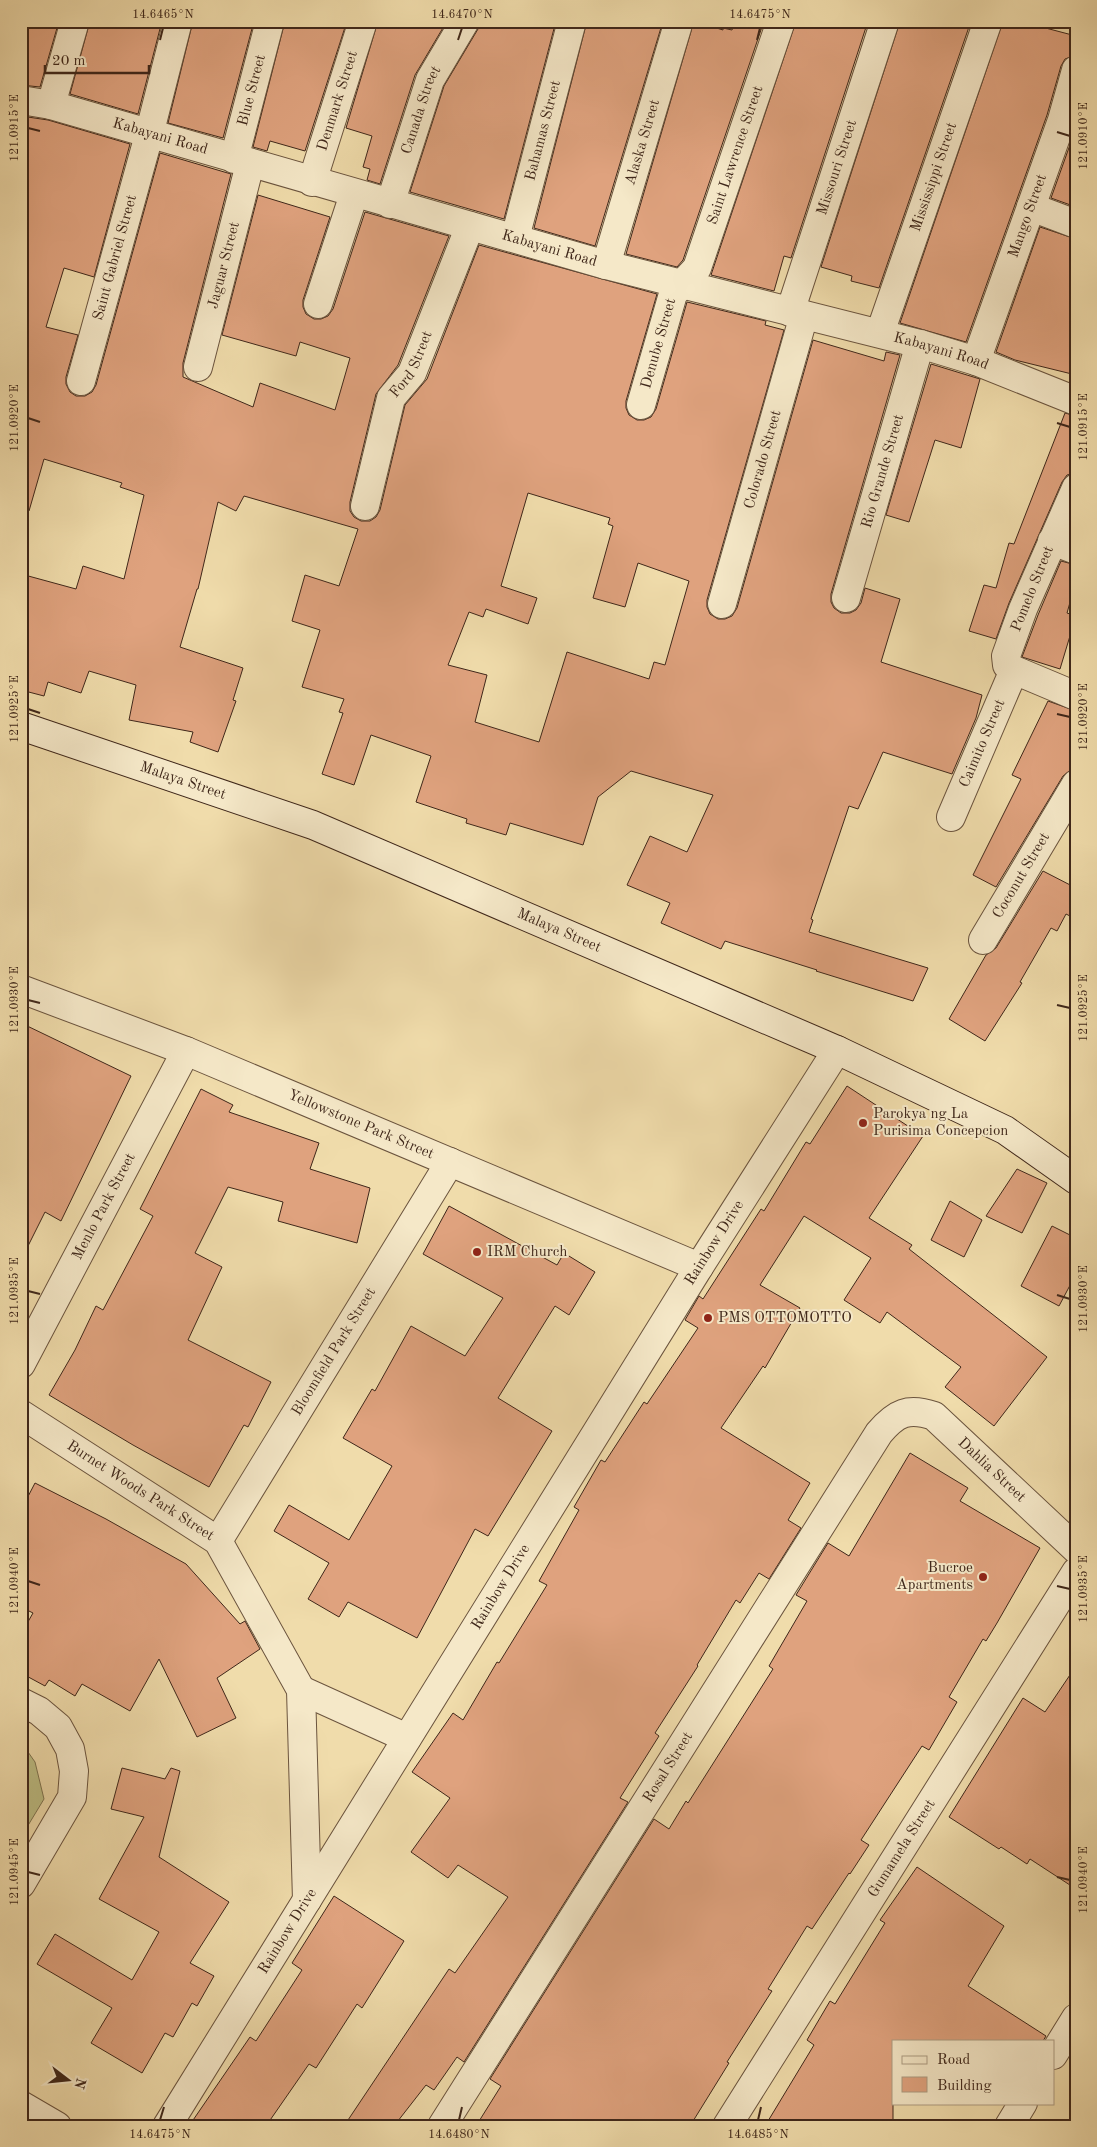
<svg xmlns="http://www.w3.org/2000/svg" width="1097" height="2147" viewBox="0 0 1097 2147" font-family="'Old Standard TT',serif">
	<style>
		.green { fill: #bebf85; stroke: #7e7350 }
		.building { fill: #dfa27e; stroke: #3f271a; fill-rule: evenodd }
		.lines { fill: none; stroke-linecap: round; stroke-linejoin: round }
		.street-casing { stroke: #6b543e; stroke-width: 30 }
		.secondary-casing { stroke: #3f271a; stroke-width: 30 }
		.street { stroke: #f5e8c8; stroke-width: 28 }
		.secondary { stroke: #f5e8c8; stroke-width: 28 }
		.ticks { fill: none; stroke: #3f271a; stroke-width: 2 }
		.poi-dot { fill: #8f2418; stroke: #f5e8c8; stroke-width: 2 }
		.labels { text-anchor: middle; dominant-baseline: central; stroke-width: 4; stroke-linejoin: round; paint-order: stroke }
		.street-label { font-size: 15px; fill: #3f271a; stroke: #f5e8c8 }
		.poi-label { font-size: 15px; fill: #3f271a; stroke: #f5e8c8; text-anchor: start }
		.neatline { fill: none; stroke: #3f271a; stroke-width: 2 }
		.ticks-label { font-size: 12px; text-anchor: middle; fill: #3f271a }
	</style>
	<rect width="100%" height="100%" fill="#f0dcab"/>
	<filter id="stains"><feTurbulence type="fractalNoise" baseFrequency=".004" numOctaves="4"/><feColorMatrix values="0 0 0 0 .2 0 0 0 0 .09 0 0 0 0 .02 0 0 0 .5 -.17"/></filter>
	<radialGradient id="worn" r=".72"><stop offset=".6" stop-color="#630" stop-opacity="0"/><stop offset="1" stop-color="#630" stop-opacity=".3"/></radialGradient>
	<!-- green -->
	<path class="green" d="M21,1742L35,1762L44,1799L21,1837Z"/>
	<!-- building -->
	<g class="building">
		<path d="M21,21H59L40,87L21,85Z"/>
		<path d="M90,21H162L138,114L70,94Z"/>
		<path d="M193,21H254L223,138L168,123Z"/>
		<path d="M285,21H347L305,151L270,141L267,151L253,147Z"/>
		<path d="M378,21H447L415,75L380,184L367,180L370,169L363,167L372,136L346,128Z"/>
		<path d="M481,21H556L504,219L410,192L444,86L478,29Z"/>
		<path d="M587,21H663L595,246L534,228Z"/>
		<path d="M694,21L723,30V28L732,30L735,21H764L683,260L677,267L626,254Z"/>
		<path d="M796,21H868L791,258L784,256L774,291L711,275Z"/>
		<path d="M900,21H971L879,288L851,281L852,276L821,267Z"/>
		<path d="M1003,21H1039L1038,26L1076,36V55L1065,59L1061,66L1047,115L966,342L900,323Z"/>
		<path d="M21,116L48,120L130,144L94,277L64,268L46,327L78,335L66,377V384L70,392L76,396H85L92,392L96,385L160,153L231,174L183,363V377L253,407L260,383L335,410L350,358L300,342L296,356L222,335L258,195L330,217L303,300V307L306,314L314,319H321L328,316L333,309L365,212L449,236L398,365L376,394L350,502V511L354,517L361,521H370L376,517L380,510L405,405L427,379L479,245L657,294L626,401V408L629,415L637,420H644L651,417L656,409L687,302L766,321L765,325L784,330L707,600V607L710,614L718,619H725L732,616L737,608L813,340L884,361L886,352L900,355L831,594V602L834,608L841,613H850L856,610L861,603L865,588L900,599L881,662L982,695L976,718L952,774L883,752L858,809L849,806L811,919L813,920L809,932L928,968L913,1001L816,971L817,970L725,941L721,949L661,923L670,903L627,885L650,836L687,852L713,795L631,771L598,797L583,845L510,823L506,835L466,823L467,819L416,802L431,756L371,735L354,785L322,774L343,713L339,712L344,699L302,687L320,630L292,621L305,575L339,586L358,529L244,496L236,511L218,502L198,589H197L180,647L243,668L233,700L236,701L218,752L190,742L193,732L129,720L136,685L89,671L81,693L48,682L44,696L21,690V574L76,589L83,566L124,579L144,495L120,487L122,483L44,459L29,511L21,510ZM528,493L610,518L608,524L613,526L593,598L625,607L638,563L689,581L665,665L654,662L649,679L567,652L539,742L475,722L487,675L448,665L469,612L483,617L486,609L528,624L537,598L501,586Z"/>
		<path d="M1076,128V207L1051,198Z"/>
		<path d="M1040,227L1076,239V375L1015,360L996,352Z"/>
		<path d="M931,364L980,379L961,448L935,440L909,522L886,515Z"/>
		<path d="M1065,413L1076,416V473L1067,475L1062,482L1009,603L996,639L969,631L984,585L996,588L1009,543L1014,544Z"/>
		<path d="M1061,561L1076,565V581L1067,613L1076,616L1060,669L1022,657L1038,615Z"/>
		<path d="M1048,701L1076,711V761L1072,769L1063,776L996,887L973,875L1021,779L1012,775Z"/>
		<path d="M1043,871L1076,888V919L1066,914L1057,931L1051,928L1020,982L1022,983L985,1041L949,1019L986,955L996,948Z"/>
		<path d="M21,1023L131,1076L61,1221L45,1212L21,1260Z"/>
		<path d="M847,1086L923,1136L869,1218L912,1245L909,1249L1047,1357L994,1426L945,1387L961,1367L887,1312L880,1323L844,1300L871,1258L804,1216L760,1285L800,1308L765,1368L763,1366L721,1428L810,1483L788,1520L801,1528L769,1579L759,1573L740,1603L736,1600L697,1665L698,1666L655,1733L659,1736L620,1798L628,1802L464,2062L457,2057L434,2090L426,2085L394,2126H344L449,1969L455,1973L508,1897L458,1865L448,1878L411,1852L450,1798L412,1772L453,1713L463,1720L497,1662L499,1663L547,1585L539,1581L579,1510L574,1507L601,1460L605,1462L644,1402L647,1404L698,1328L685,1320L699,1296L703,1299L761,1209L764,1211L806,1142L810,1144Z"/>
		<path d="M201,1089L233,1105L229,1112L319,1143L310,1169L370,1188L357,1243L278,1221L283,1202L228,1187L195,1253L222,1267L188,1340L271,1382L248,1427L244,1425L209,1487L133,1445L49,1395L75,1350L96,1306L103,1310L153,1216L140,1209Z"/>
		<path d="M1017,1169L1047,1183L1022,1233L986,1216Z"/>
		<path d="M950,1201L982,1220L964,1257L931,1240Z"/>
		<path d="M449,1206L557,1265L564,1253L595,1272L569,1315L555,1306L498,1398L552,1431L488,1536L475,1529L417,1638L348,1602L339,1617L308,1599L329,1563L274,1531L289,1505L349,1540L392,1466L343,1438L372,1389L375,1391L411,1326L465,1356L503,1298L423,1254Z"/>
		<path d="M1052,1226L1076,1238V1274L1059,1306L1021,1286Z"/>
		<path d="M910,1453L968,1488L960,1501L1040,1548L997,1623L986,1641L983,1639L949,1697L957,1702L929,1750L922,1746L861,1840L869,1845L850,1874L849,1873L812,1929L807,1926L768,1989L772,1991L770,1994L727,2062L729,2063L690,2126H476L501,2086L490,2079L654,1819L669,1829L686,1801L688,1803L773,1669L769,1666L807,1601L796,1595L828,1543L849,1556Z"/>
		<path d="M35,1483L106,1519L186,1564L240,1624L245,1621L260,1649L217,1678L236,1718L197,1737L159,1659L130,1711L82,1684L75,1696L49,1680L45,1686L21,1673V1634L33,1613L21,1607V1510Z"/>
		<path d="M1076,1666V1889L1030,1859L1027,1864L1001,1847L999,1849L949,1817L1023,1698L1045,1712Z"/>
		<path d="M122,1768L165,1779L171,1768L180,1771L159,1857L229,1902L190,1963L214,1976L197,2006L192,2003L173,2037L165,2033L142,2073L91,2043L112,2008L37,1964L55,1934L132,1980L159,1932L99,1899L144,1817L111,1809Z"/>
		<path d="M917,1867L1004,1926L968,1986L1046,2036L1043,2041H893V2126H765L814,2045L807,2040L830,2001L835,2004L885,1923L880,1920Z"/>
		<path d="M334,1896L404,1941L362,2008L357,2004L316,2068L309,2064L266,2126H189L250,2037L256,2041L302,1970L292,1963Z"/>
	</g>
	<g class="lines">
		<defs>
			<g id="street">
				<path id="s1" d="M21,100L51,105L606,265L920,344L976,361L1076,401"/>
				<path d="M51,105L75,21"/>
				<path id="s2" d="M234,159L270,21"/>
				<path id="s3" d="M312,182L363,21"/>
				<path id="s4" d="M390,204L430,80L465,21"/>
				<path d="M1031,207L1076,224"/>
				<path id="s5" d="M515,238L572,21"/>
				<path id="s6" d="M606,265L679,21"/>
				<path d="M318,304L354,194"/>
				<path id="s7" d="M790,312L885,21"/>
				<path id="s8" d="M880,333L988,21"/>
				<path id="s9" d="M976,361L1062,120L1076,70"/>
				<path id="s10" d="M198,367L250,164"/>
				<path id="s11" d="M81,381L149,135L178,21"/>
				<path id="s12" d="M641,405L673,294L697,268L781,21"/>
				<path d="M1076,488L1023,609L1006,656L1007,665L1014,670L1076,696"/>
				<path id="s13" d="M365,506L391,398L412,373L470,226"/>
				<path d="M1052,541L1076,550"/>
				<path id="s14" d="M846,598L920,344"/>
				<path id="s15" d="M722,604L804,315"/>
				<path id="s16" d="M951,817L1014,670"/>
				<path id="s17" d="M983,940L1076,784"/>
				<path id="s18" d="M21,989L186,1051L699,1267"/>
				<path id="s19" d="M21,1364L186,1051"/>
				<path id="s20" d="M21,1414L218,1541L301,1690L307,1900"/>
				<path id="s21" d="M218,1541L450,1162"/>
				<path d="M301,1690L407,1738"/>
				<path d="M21,1702L39,1711L58,1727L70,1749L74,1771L72,1797L21,1884"/>
				<path d="M1053,2055L1076,2018"/>
				<path d="M21,2105L57,2126"/>
				<path id="s22" d="M167,2126L699,1267L837,1050"/>
				<path id="s23" d="M442,2126L879,1433C896,1413 908,1407 934,1416L1076,1549"/>
				<path id="s24" d="M727,2126L1076,1572"/>
				<path d="M1009,2126L1023,2103"/>
			</g>
			<g id="secondary">
				<path id="s25" d="M21,726L313,825L837,1050L1005,1130L1076,1180"/>
			</g>
		</defs>
		<!-- street casing -->
		<use href="#street" class="street-casing"/>
		<!-- secondary casing -->
		<use href="#secondary" class="secondary-casing"/>
		<!-- street -->
		<use href="#street" class="street"/>
		<!-- secondary -->
		<use href="#secondary" class="secondary"/>
	</g>
	<!-- ticks -->
	<path class="ticks" d="M160,40L163,28M458,40L462,28M757,40L760,28M28,128L40,131M1057,132L1070,136M28,418L40,422M1057,423L1070,427M28,709L40,713M1057,714L1070,717M28,1000L40,1003M1057,1005L1070,1008M28,1291L40,1294M1057,1295L1070,1299M28,1581L40,1585M1057,1586L1070,1589M28,1872L40,1875M1057,1877L1070,1880M160,2120L164,2107M459,2120L462,2107M758,2120L761,2107"/>
	<!-- markers -->
	<g class="poi-dot">
		<circle cx="863" cy="1123" r="5"/>
		<circle cx="477" cy="1252" r="5"/>
		<circle cx="708" cy="1318" r="5"/>
		<circle cx="983" cy="1577" r="5"/>
	</g>
	<g class="labels">
		<!-- street labels -->
		<g class="street-label">
			<text stroke="none"><textPath href="#s2" startOffset="71">Blue Street</textPath></text>
			<text stroke="none"><textPath href="#s3" startOffset="85">Denmark Street</textPath></text>
			<text stroke="none"><textPath href="#s4" startOffset="99">Canada Street</textPath></text>
			<text stroke="none"><textPath href="#s5" startOffset="111">Bahamas Street</textPath></text>
			<text stroke="none"><textPath href="#s1" startOffset="144">Kabayani Road</textPath></text>
			<text stroke="none"><textPath href="#s6" startOffset="128">Alaska Street</textPath></text>
			<text stroke="none"><textPath href="#s12" startOffset="270">Saint Lawrence Street</textPath></text>
			<text stroke="none"><textPath href="#s7" startOffset="152">Missouri Street</textPath></text>
			<text stroke="none"><textPath href="#s8" startOffset="165">Mississippi Street</textPath></text>
			<text stroke="none"><textPath href="#s9" startOffset="154">Mango Street</textPath></text>
			<text stroke="none"><textPath href="#s1" startOffset="549">Kabayani Road</textPath></text>
			<text stroke="none"><textPath href="#s11" startOffset="128">Saint Gabriel Street</textPath></text>
			<text stroke="none"><textPath href="#s10" startOffset="105">Jaguar Street</textPath></text>
			<text stroke="none"><textPath href="#s12" startOffset="64">Denube Street</textPath></text>
			<text stroke="none"><textPath href="#s1" startOffset="954">Kabayani Road</textPath></text>
			<text stroke="none"><textPath href="#s13" startOffset="151">Ford Street</textPath></text>
			<text stroke="none"><textPath href="#s15" startOffset="150">Colorado Street</textPath></text>
			<text stroke="none"><textPath href="#s14" startOffset="132">Rio Grande Street</textPath></text>
			<text transform="translate(1033 589) rotate(-68)">Pomelo Street</text>
			<text stroke="none"><textPath href="#s16" startOffset="80">Caimito Street</textPath></text>
			<text stroke="none"><textPath href="#s25" startOffset="171">Malaya Street</textPath></text>
			<text stroke="none"><textPath href="#s17" startOffset="75">Coconut Street</textPath></text>
			<text stroke="none"><textPath href="#s25" startOffset="576">Malaya Street</textPath></text>
			<text stroke="none"><textPath href="#s18" startOffset="366">Yellowstone Park Street</textPath></text>
			<text stroke="none"><textPath href="#s19" startOffset="178">Menlo Park Street</textPath></text>
			<text stroke="none"><textPath href="#s22" startOffset="1039">Rainbow Drive</textPath></text>
			<text stroke="none"><textPath href="#s21" startOffset="222">Bloomfield Park Street</textPath></text>
			<text stroke="none"><textPath href="#s23" startOffset="961">Dahlia Street</textPath></text>
			<text stroke="none"><textPath href="#s20" startOffset="142">Burnet Woods Park Street</textPath></text>
			<text stroke="none"><textPath href="#s22" startOffset="634">Rainbow Drive</textPath></text>
			<text stroke="none"><textPath href="#s23" startOffset="424">Rosal Street</textPath></text>
			<text stroke="none"><textPath href="#s24" startOffset="328">Gumamela Street</textPath></text>
			<text stroke="none"><textPath href="#s22" startOffset="229">Rainbow Drive</textPath></text>
		</g>
		<!-- poi labels -->
		<g class="poi-label">
			<text x="873" y="1114">Parokya ng La<tspan x="873" dy="17">Purisima Concepcion</tspan></text>
			<text x="487" y="1252">IRM Church</text>
			<text x="718" y="1318">PMS OTTOMOTTO</text>
			<text x="973" y="1568" text-anchor="end">Bucroe<tspan x="973" dy="17">Apartments</tspan></text>
		</g>
	</g>
	<!-- margin -->
	<rect width="1097" height="2147" fill="none" stroke="#f0dcab" stroke-width="55"/>
	<!-- legend -->
	<rect x="892" y="2040" width="162" height="65" fill="#f5e8c8" stroke="#ac9b82"/>
	<rect x="902" y="2056" width="25" height="8" fill="#f5e8c8" stroke="#ac9b82"/>
	<text x="937" y="2064" font-size="15" fill="#3f271a">Road</text>
	<rect x="902" y="2077" width="25" height="15" fill="#dfa27e" stroke="#ac9b82"/>
	<text x="937" y="2090" font-size="15" fill="#3f271a">Building</text>
	<!-- north arrow -->
	<g transform="translate(68 2080) rotate(106)" stroke="#f5e8c8" stroke-width="4" paint-order="stroke">
	<path d="M0-4L9 19L0 12L-9 19Z" fill="#3f271a"/>
	<text y="-8" font-size="14" font-weight="bold" text-anchor="middle" fill="#3f271a">N</text>
	</g>
	<!-- scale -->
	<path d="M45 65v8h104v-8" fill="none" stroke="#3f271a" stroke-width="2.5"/>
	<text x="52" y="65" font-size="15" fill="#3f271a" stroke="#f5e8c8" stroke-width="4" paint-order="stroke">20 m</text>
	<rect x="28" y="28" width="1042" height="2092" class="neatline"/>
	<g class="ticks-label">
		<text x="163" y="18">14.6465°N</text>
		<text x="462" y="18">14.6470°N</text>
		<text x="760" y="18">14.6475°N</text>
		<text transform="translate(14 128) rotate(-90)" y="4">121.0915°E</text>
		<text transform="translate(1083 136) rotate(-90)" y="4">121.0910°E</text>
		<text transform="translate(14 418) rotate(-90)" y="4">121.0920°E</text>
		<text transform="translate(1083 427) rotate(-90)" y="4">121.0915°E</text>
		<text transform="translate(14 709) rotate(-90)" y="4">121.0925°E</text>
		<text transform="translate(1083 717) rotate(-90)" y="4">121.0920°E</text>
		<text transform="translate(14 1000) rotate(-90)" y="4">121.0930°E</text>
		<text transform="translate(1083 1008) rotate(-90)" y="4">121.0925°E</text>
		<text transform="translate(14 1291) rotate(-90)" y="4">121.0935°E</text>
		<text transform="translate(1083 1299) rotate(-90)" y="4">121.0930°E</text>
		<text transform="translate(14 1581) rotate(-90)" y="4">121.0940°E</text>
		<text transform="translate(1083 1589) rotate(-90)" y="4">121.0935°E</text>
		<text transform="translate(14 1872) rotate(-90)" y="4">121.0945°E</text>
		<text transform="translate(1083 1880) rotate(-90)" y="4">121.0940°E</text>
		<text x="160" y="2138">14.6475°N</text>
		<text x="459" y="2138">14.6480°N</text>
		<text x="758" y="2138">14.6485°N</text>
	</g>
	<rect width="100%" height="100%" filter="url(#stains)"/>
	<rect width="100%" height="100%" fill="url(#worn)"/>
</svg>
